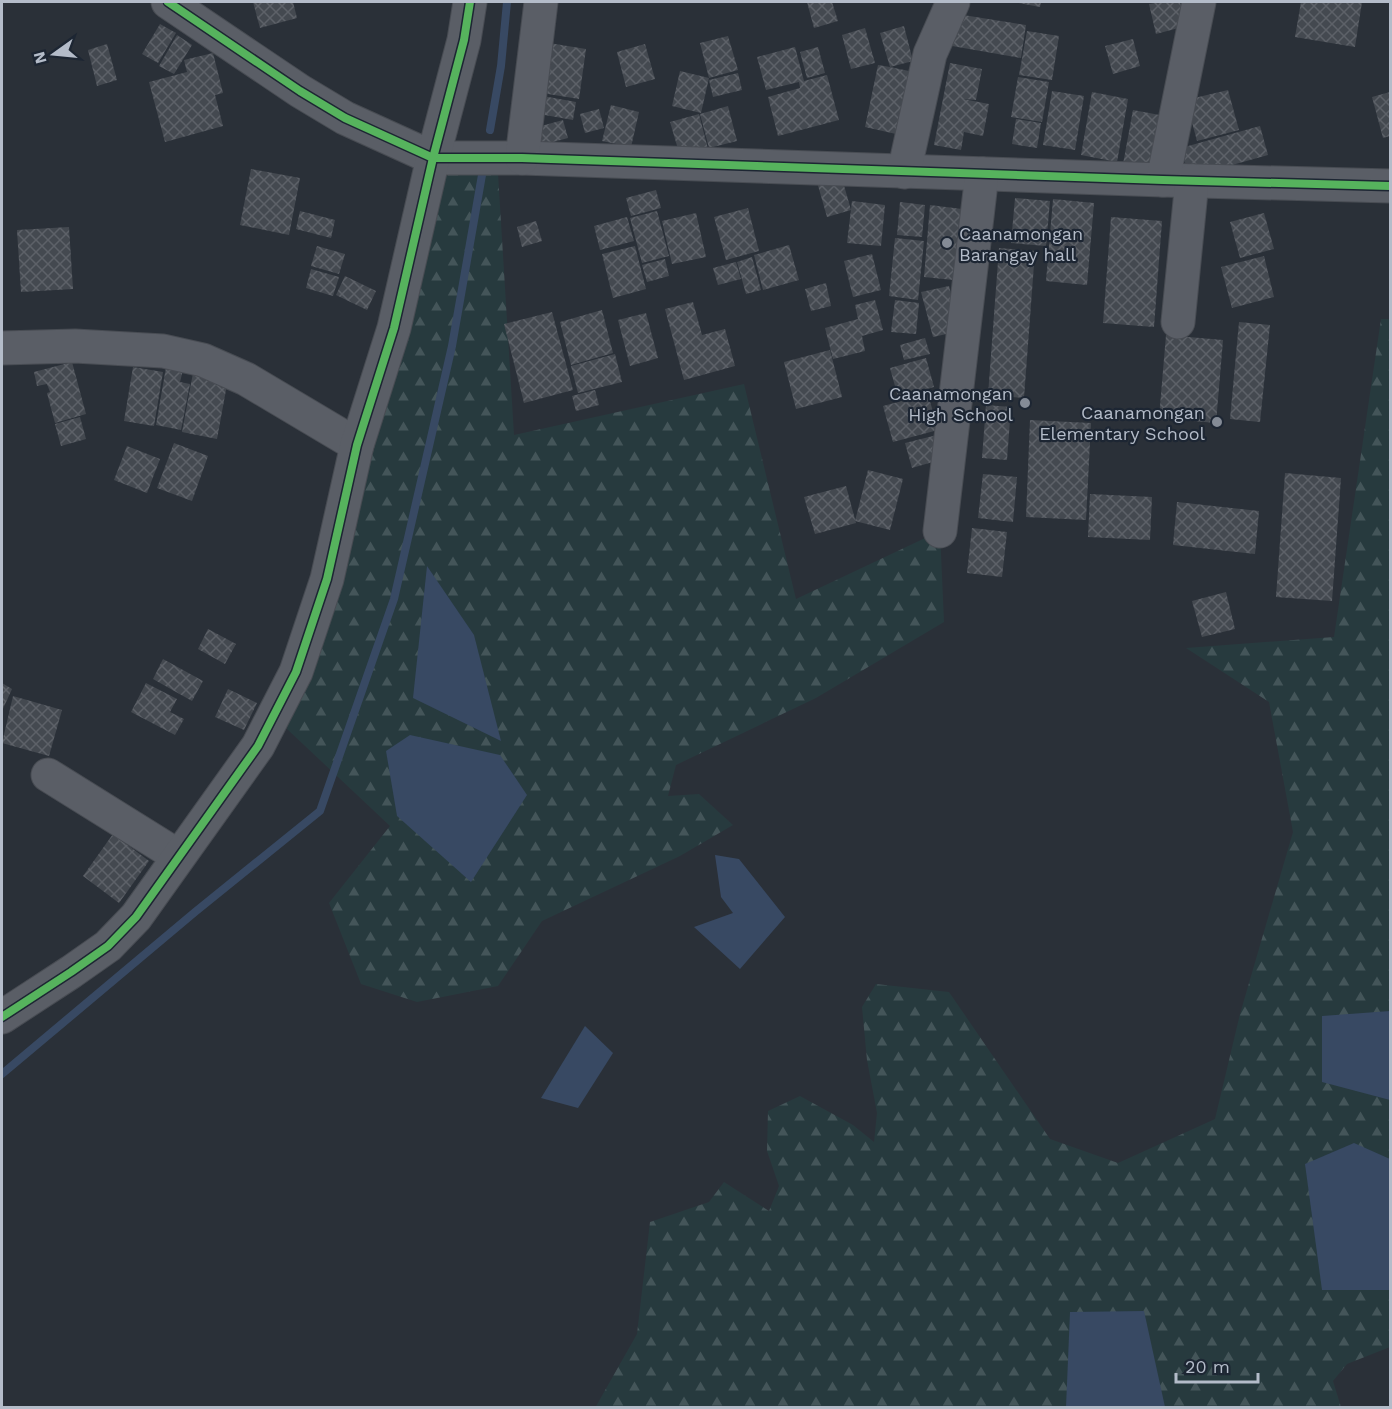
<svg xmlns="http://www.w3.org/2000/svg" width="1392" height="1409" viewBox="0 0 1392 1409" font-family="'Work Sans',sans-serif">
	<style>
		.forest { fill: url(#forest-firs) }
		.water { fill: #384963 }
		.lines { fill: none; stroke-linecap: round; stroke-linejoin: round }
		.stream { stroke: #384963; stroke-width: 8 }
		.building { fill: url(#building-cross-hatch) }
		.minor-casing { stroke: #484c53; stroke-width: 35 }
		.minor { stroke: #5a5e66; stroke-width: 33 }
		.cycleway-casing { stroke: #1d2633; stroke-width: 11 }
		.cycleway { stroke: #56b35d; stroke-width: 8 }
		.poi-dot { fill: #848b96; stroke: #1d2633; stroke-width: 2 }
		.labels { text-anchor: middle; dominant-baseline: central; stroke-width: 4.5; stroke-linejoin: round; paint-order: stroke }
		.poi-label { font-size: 18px; fill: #b4bcc9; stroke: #1d2633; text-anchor: end }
	</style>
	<defs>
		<pattern id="forest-firs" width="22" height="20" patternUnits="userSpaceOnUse" patternTransform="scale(1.5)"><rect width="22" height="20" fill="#273a3e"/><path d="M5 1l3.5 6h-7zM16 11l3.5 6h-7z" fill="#445559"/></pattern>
		<pattern id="building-cross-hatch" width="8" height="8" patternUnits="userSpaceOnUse" patternTransform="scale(1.5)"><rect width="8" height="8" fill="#444950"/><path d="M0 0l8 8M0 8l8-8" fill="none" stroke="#5d6168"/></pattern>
	</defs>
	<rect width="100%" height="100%" fill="#2a3038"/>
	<!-- forest -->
	<g class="forest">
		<path d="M497,157L514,435L744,384L796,599L940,531L944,622L816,698L676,765L668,796L699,794L733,825L680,856L542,921L498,986L417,1002L361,984L329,903L390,826L287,729L357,445L433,158Z"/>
		<path d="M1381,319H1390V1347L1347,1364L1333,1381L1341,1407L595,1408L637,1334L650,1222L709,1202L724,1182L769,1211L779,1186L767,1151L768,1111L800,1096L853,1125L874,1142L877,1113L867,1060L862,1007L876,984L949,992L1050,1139L1118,1163L1215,1119L1240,1014L1293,832L1269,702L1186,648L1334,637Z"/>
	</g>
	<!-- water -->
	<g class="water">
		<path d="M427,566L474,635L501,741L413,698Z"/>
		<path d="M410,735L500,755L527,795L471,882L397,816L386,751Z"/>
		<path d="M715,855L739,859L785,917L740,969L694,927L733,913L721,897Z"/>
		<path d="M1390,1011V1100L1322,1082V1016Z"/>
		<path d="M585,1026L613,1053L578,1108L541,1098Z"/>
		<path d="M1354,1143L1390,1159V1290H1322L1305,1164Z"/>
		<path d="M1144,1311L1165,1407H1066L1070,1312Z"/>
	</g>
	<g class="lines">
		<!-- stream -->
		<g class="stream">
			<path d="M490,130L501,66L507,2"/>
			<path d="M2,1074L195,912L320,811L394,599L452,346L482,175"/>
		</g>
	</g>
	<!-- building -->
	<g class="building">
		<path d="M253,2H293L297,18L260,28Z"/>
		<path d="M807,2H832L838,21L814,28Z"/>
		<path d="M1013,2H1041L1040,7Z"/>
		<path d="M1161,2H1180L1186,26L1156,34L1149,4Z"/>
		<path d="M1301,2H1362L1355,47L1295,37Z"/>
		<path d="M957,14L1026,25L1021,58L952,46Z"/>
		<path d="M160,24L176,33L158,63L142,54Z"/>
		<path d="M904,26L913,61L890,67L909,71L896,134L865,127L878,65L890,67L880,33Z"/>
		<path d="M865,28L875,63L851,69L842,35Z"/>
		<path d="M1027,31L1059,36L1052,80L1019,75Z"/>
		<path d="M177,35L192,45L174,74L159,66Z"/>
		<path d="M728,36L738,70L709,78L700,43Z"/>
		<path d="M1133,39L1140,66L1113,74L1105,46Z"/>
		<path d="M549,43L586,49L579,99L542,93Z"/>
		<path d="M107,44L117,80L97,86L88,50Z"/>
		<path d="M645,44L655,79L626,87L617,52Z"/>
		<path d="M795,47L804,81L827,75L839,120L778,136L768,97L800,88L799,82L766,90L757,57Z"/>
		<path d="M818,47L825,73L807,78L800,52Z"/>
		<path d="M213,53L223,93L215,95L223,126L165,142L149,82L187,72L184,60Z"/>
		<path d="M950,63L982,69L976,100L963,99L989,104L983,136L964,132L961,150L934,145Z"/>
		<path d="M680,71L709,78L701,113L672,106Z"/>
		<path d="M738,73L742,90L713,97L709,80Z"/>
		<path d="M1018,77L1049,82L1042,122L1011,117Z"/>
		<path d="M1228,90L1239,130L1197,141L1186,100Z"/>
		<path d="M1052,91L1084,96L1075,150L1043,145Z"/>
		<path d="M1092,92L1128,99L1117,162L1081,155Z"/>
		<path d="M1390,92V136L1383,138L1372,97Z"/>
		<path d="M543,96L576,102L573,120L539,114Z"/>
		<path d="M611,105L639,112L631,147L602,141Z"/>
		<path d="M728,106L737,141L709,148L700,114Z"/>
		<path d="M599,109L604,128L585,133L580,114Z"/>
		<path d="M1133,110L1165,116L1155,170L1123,164Z"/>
		<path d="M699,114L708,149L680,156L670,122Z"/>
		<path d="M1016,119L1041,123L1037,148L1012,144Z"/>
		<path d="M563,120L568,138L538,146L534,128Z"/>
		<path d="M1260,126L1268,155L1189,177L1181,148Z"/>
		<path d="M251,169L300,178L289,235L240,225Z"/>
		<path d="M841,175L851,210L827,217L817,182Z"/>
		<path d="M656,190L661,208L631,216L626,198Z"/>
		<path d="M1015,198L1050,201L1046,246L1011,243Z"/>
		<path d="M1053,199L1094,203L1087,285L1046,281Z"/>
		<path d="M852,201L885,205L881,246L847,243Z"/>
		<path d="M900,202L925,205L922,237L897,235Z"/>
		<path d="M930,205L970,210L963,281L924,277Z"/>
		<path d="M748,208L759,251L726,260L714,217Z"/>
		<path d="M300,211L335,220L331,238L296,229Z"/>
		<path d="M657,211L669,256L642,263L630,218Z"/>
		<path d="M696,213L706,257L672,264L662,221Z"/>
		<path d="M1264,213L1274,249L1240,258L1230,222Z"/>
		<path d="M627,217L634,241L600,250L594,226Z"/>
		<path d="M1111,217L1162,221L1154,327L1103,323Z"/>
		<path d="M536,221L542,241L522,247L517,227Z"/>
		<path d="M69,227L73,289L21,292L17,230Z"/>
		<path d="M895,238L924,241L918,300L889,296Z"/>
		<path d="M789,245L799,280L763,290L754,255Z"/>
		<path d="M317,246L345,254L339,274L311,266Z"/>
		<path d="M635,246L646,289L613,298L602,254Z"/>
		<path d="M999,248L1035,251L1024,398L988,395Z"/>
		<path d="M872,254L881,290L853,297L844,261Z"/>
		<path d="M1264,256L1274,297L1232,308L1221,267Z"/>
		<path d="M752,257L761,290L746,294L737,262Z"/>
		<path d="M665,259L669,276L647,282L642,265Z"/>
		<path d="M736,262L741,279L718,285L713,268Z"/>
		<path d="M311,269L339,277L333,296L306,288Z"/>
		<path d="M345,276L376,291L367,310L336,295Z"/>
		<path d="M826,283L831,306L811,311L805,289Z"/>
		<path d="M949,286L960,331L933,337L921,292Z"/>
		<path d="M875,300L883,330L862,336L865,351L833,359L825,328L858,319L855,305Z"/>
		<path d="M895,300L919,303L916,334L891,332Z"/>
		<path d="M693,302L702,335L725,329L735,366L684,380L665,309Z"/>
		<path d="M602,310L613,353L571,365L560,322Z"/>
		<path d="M552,312L573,390L524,403L504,324Z"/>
		<path d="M646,313L658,358L630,366L618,320Z"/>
		<path d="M1239,322L1270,325L1260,422L1230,419Z"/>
		<path d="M1166,335L1223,340L1216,423L1159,418Z"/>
		<path d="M925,338L930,354L904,360L900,345Z"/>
		<path d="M830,350L842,397L796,409L784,362Z"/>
		<path d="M615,354L622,382L578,393L571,366Z"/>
		<path d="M926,358L934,387L898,397L890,368Z"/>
		<path d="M72,362L86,414L55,423L47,393L50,392L47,384L37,386L34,372Z"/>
		<path d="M133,367L163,372L154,426L124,421Z"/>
		<path d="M166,367L183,370L180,382L190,384L181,430L156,425Z"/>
		<path d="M193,373L228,379L217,439L182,432Z"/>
		<path d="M595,390L599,405L576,411L572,396Z"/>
		<path d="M928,394L938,430L893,442L883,406Z"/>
		<path d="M986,405L1011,407L1007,460L982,458Z"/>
		<path d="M80,417L86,439L61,446L55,424Z"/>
		<path d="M1030,420L1091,423L1086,520L1026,517Z"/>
		<path d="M937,435L943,459L912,468L905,443Z"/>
		<path d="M174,443L208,456L192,501L157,488Z"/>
		<path d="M127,446L160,459L147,493L114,480Z"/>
		<path d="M868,470L903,479L890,530L855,521Z"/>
		<path d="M1285,473L1341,478L1332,601L1276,597Z"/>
		<path d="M983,474L1017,477L1013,522L978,518Z"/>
		<path d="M846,486L856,523L815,534L804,497Z"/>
		<path d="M1090,494L1152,497L1150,540L1088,537Z"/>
		<path d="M1177,502L1259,511L1255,554L1173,545Z"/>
		<path d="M972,528L1007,532L1002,577L967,573Z"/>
		<path d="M1226,592L1235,629L1202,637L1192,601Z"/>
		<path d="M208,629L236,644L225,664L198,649Z"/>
		<path d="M163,659L203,681L192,701L153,679Z"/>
		<path d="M2,683L12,689L2,711Z"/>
		<path d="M146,683L177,699L170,712L184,719L175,735L131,712Z"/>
		<path d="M228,689L257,703L244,730L215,717Z"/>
		<path d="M13,696L62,710L49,756L2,743Z"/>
		<path d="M113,834L149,861L119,903L83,876Z"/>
	</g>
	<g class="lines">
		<defs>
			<g id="minor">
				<path d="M168,2L300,91L345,118L433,158H522L1163,180L1390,186"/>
				<path d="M522,158L541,2"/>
				<path d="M904,172L930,54L953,2"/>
				<path d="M1163,180L1199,2"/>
				<path d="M1178,322L1192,181"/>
				<path d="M2,348L75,346L163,351L203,360L246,379L357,445"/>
				<path d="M940,531L982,174"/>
				<path d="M48,775L178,856"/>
				<path d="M2,1017L71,972L108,946L136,917L258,746L296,672L327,579L357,445L394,328L433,158L464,40L470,2"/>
			</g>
		</defs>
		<!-- minor casing -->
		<use href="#minor" class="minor-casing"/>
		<!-- minor -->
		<use href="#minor" class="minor"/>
		<defs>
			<g id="cycleway">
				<path d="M168,2L300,91L345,118L433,158H522L1163,180L1390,186"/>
				<path d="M2,1017L71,972L108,946L136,917L258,746L296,672L327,579L357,445L394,328L433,158L464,40L470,2"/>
			</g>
		</defs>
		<!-- cycleway casing -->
		<use href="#cycleway" class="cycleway-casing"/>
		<!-- cycleway -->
		<use href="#cycleway" class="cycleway"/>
	</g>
	<!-- markers -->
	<g class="poi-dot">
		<circle cx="947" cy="243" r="6"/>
		<circle cx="1025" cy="403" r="6"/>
		<circle cx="1217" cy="422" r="6"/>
	</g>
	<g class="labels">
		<!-- poi labels -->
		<g class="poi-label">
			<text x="959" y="233" text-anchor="start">Caanamongan<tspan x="959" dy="21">Barangay hall</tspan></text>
			<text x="1013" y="393">Caanamongan<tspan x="1013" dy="21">High School</tspan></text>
			<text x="1205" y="412">Caanamongan<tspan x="1205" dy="21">Elementary School</tspan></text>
		</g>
	</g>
	<!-- border -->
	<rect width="1392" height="1409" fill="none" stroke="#b4bcc9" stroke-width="6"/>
	<!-- north arrow -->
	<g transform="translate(54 54) rotate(255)" stroke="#1d2633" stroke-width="4.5" paint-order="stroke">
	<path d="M0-4.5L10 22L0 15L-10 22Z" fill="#b4bcc9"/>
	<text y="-9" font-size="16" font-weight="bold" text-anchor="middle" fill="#b4bcc9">N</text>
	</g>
	<!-- scale -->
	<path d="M1176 1373v9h82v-9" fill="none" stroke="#b4bcc9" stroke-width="3"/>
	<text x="1185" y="1373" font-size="18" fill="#b4bcc9" stroke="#1d2633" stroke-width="4.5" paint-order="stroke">20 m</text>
</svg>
